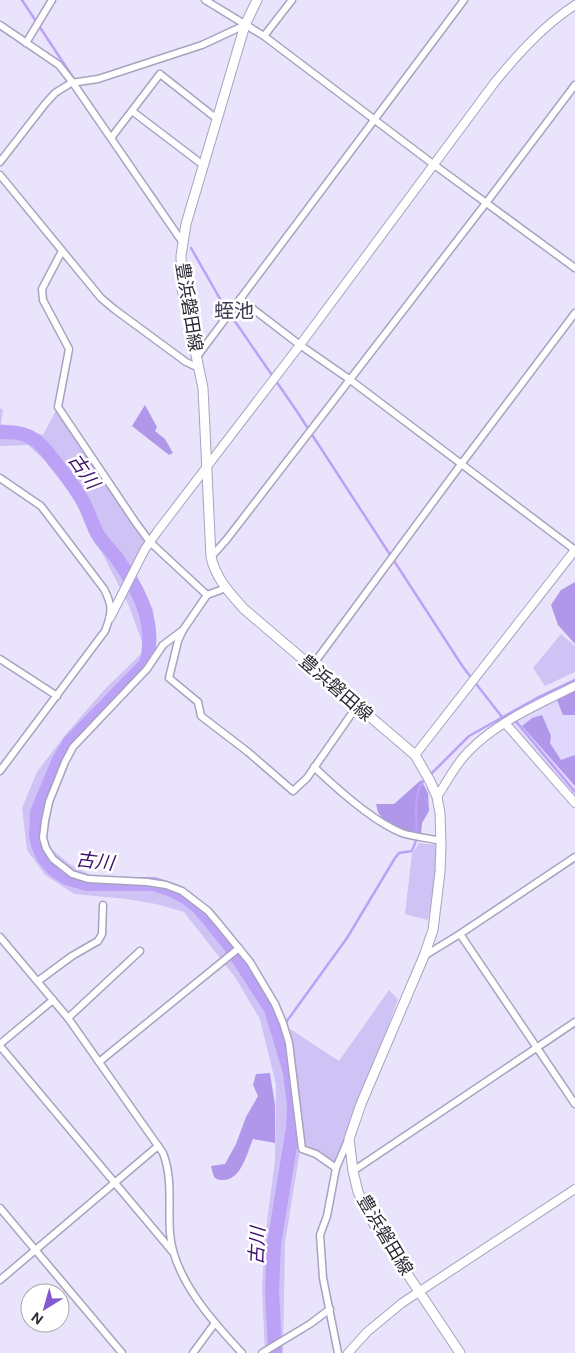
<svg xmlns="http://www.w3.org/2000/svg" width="575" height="1353" viewBox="0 0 575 1353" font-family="'DM Sans','Noto Sans JP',sans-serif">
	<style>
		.built { fill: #e0d7fd }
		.green { fill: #cfc2f4 }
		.forest { fill: #b097ea }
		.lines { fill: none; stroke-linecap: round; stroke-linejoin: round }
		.stream { stroke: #bba2f7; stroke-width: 2.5 }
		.river { stroke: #bba2f7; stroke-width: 14 }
		.minor-casing { stroke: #a9a2bf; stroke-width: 9 }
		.tertiary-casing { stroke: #a9a2bf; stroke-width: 10 }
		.secondary-casing { stroke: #a9a2bf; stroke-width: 11 }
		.minor { stroke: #fff; stroke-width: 6 }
		.tertiary { stroke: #fff; stroke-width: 8 }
		.secondary { stroke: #fff; stroke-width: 9 }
		.labels { text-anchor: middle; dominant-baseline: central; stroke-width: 5; stroke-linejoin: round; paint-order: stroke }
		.street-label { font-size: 18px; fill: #2b2834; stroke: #fff }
		.water-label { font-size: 19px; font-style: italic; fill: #3c0f71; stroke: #fff }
		.quarter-label { font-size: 20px; fill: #403952; stroke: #fff }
	</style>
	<rect width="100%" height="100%" fill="#e9e3fc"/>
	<!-- built -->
	<path class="built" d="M575,681V802L502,717Z"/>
	<!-- green -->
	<g class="green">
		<path d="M58,407L70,431L150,542L133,574L153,609L156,656L73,747L46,818L45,844L71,865L99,879L164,887L207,917L264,985L287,1037L280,1032L290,1055L299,1116L290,1029L339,1061L389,990L398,999L336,1168L301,1144L285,1243L283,1353H265L262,1288L265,1237L275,1161L276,1085L260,1019L235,977L184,912L156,904L127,899L74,894L45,875L27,850L22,808L37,772L66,734L104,690L145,650L129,606L76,501L54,469L28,445L0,446V408L3,410L1,424L43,435Z"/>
		<path d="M561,634L575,646V672L545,686L533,668Z"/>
		<path d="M419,843L438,845L436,879L428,920L405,914L412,854Z"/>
	</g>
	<!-- forest -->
	<g class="forest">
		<path d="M145,405L157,427L155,431L165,439L173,453L169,455L132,426Z"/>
		<path d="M575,582V644L558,625L551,605L561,590Z"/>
		<path d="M575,689V715H563L557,700Z"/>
		<path d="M542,715L551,736L550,743L561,760L575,755V786L522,726L532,718Z"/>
		<path d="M421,780L428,793L429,811L422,823L421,834L414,840C405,840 382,820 378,812C377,809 377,806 376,804H394Z"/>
		<path d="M270,1073L275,1105V1143L253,1139C247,1153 241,1182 221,1180C213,1180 213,1173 211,1166L225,1164L236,1144L246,1117L258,1096L253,1085L256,1074Z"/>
	</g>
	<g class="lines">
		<!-- stream -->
		<g class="stream">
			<path d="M22,0L76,82"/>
			<path d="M152,192L174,225"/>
			<path d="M191,248L223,304L296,410L463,667L502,717"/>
			<path d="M514,719L575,792"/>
			<path d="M429,776L469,736L537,698L575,680"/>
			<path d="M279,1032L347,938L395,858L399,853L412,851C413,847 416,843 416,839C419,819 410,797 425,779"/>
		</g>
		<!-- river -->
		<path class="river" d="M0,432C11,432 20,432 30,437C40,442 48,452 54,461C64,473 73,485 81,498C88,509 91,522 97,533C102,543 112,551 118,560C140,592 157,624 146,664L70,742L59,760L37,812L36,835L38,845L44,858L53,869L67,878L87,884H154L172,890L187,898L200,909L228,943L271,1009L290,1072L294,1106L293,1128L274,1244L272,1289L275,1353"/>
		<defs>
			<g id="minor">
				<path d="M205,0L264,36L433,164L575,268"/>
				<path d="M0,25L59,65L73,83L183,243"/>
				<path d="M264,36L292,0"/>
				<path d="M26,43L52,0"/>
				<path d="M132,111L203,165"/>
				<path d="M111,138L160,74L217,119"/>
				<path d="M0,162L45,104L55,93L71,83L98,79L202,45L245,25"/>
				<path d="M0,175L101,298L114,309L186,362L199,368"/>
				<path d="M62,251L42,289L43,300L69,349L58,407L136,523L150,542L207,595L226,588"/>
				<path d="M240,299L300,345L349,379L575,550"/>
				<path d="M196,358L464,0"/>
				<path d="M0,478L41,506L104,589C113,606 112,613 105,631L0,771"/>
				<path d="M211,557L227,539L486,203L575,85"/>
				<path d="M207,595L183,630L178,641L169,678L198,702L201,716L248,752L293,791L307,778L357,706"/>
				<path d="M183,630L163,645L147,669L73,747L65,762L49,802L45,821L43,838L46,848L53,859L72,874L88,879L147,882L166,885L182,891L208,911L219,924L250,962L275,1004L283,1023L289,1043L302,1149L316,1154L336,1168"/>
				<path d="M0,659L57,696"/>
				<path d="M312,666L462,463L575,313"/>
				<path d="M314,767C336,788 374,822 402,833C414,837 429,838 441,841"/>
				<path d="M460,934L575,1104"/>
				<path d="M0,937L68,1018L163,1153C173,1178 168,1207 170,1233C173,1278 213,1322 242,1353"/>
				<path d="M424,956L460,934L575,857"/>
				<path d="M38,981L72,956L98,941L102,934L103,905"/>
				<path d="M68,1018L140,951"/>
				<path d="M0,1044L53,1000"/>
				<path d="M0,1046L172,1251"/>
				<path d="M99,1062L239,948"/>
				<path d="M353,1171L575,1022"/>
				<path d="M0,1208L122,1353"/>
				<path d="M0,1280L158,1146"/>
				<path d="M193,1353L215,1323"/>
				<path d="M262,1353L310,1324L330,1309"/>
				<path d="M338,1353L323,1278L320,1235L327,1216L336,1168L348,1140"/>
			</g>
			<g id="tertiary">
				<path d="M110,618L145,549L157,532L300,345L495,82C518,54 544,25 575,5"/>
				<path d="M505,723L575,803"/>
				<path d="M415,755L575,550"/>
				<path d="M437,797C447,782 456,763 470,750C497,722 541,703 575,686"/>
				<path d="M348,1353L367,1332L402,1303L575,1189"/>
			</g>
			<path id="secondary" d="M257,0L245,25L229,79L186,224L181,256L182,289L203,388L211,557C216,579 230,593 244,609L415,755L430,781L437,797L440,813L441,846L440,872L433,930L424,956L361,1104L349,1139L353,1171L358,1192L374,1224L460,1353"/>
		</defs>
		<!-- minor casing -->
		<use href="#minor" class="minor-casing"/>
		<!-- tertiary casing -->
		<use href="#tertiary" class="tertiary-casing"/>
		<!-- secondary casing -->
		<use href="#secondary" class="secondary-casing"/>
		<!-- minor -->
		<use href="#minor" class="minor"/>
		<!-- tertiary -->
		<use href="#tertiary" class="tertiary"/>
		<!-- secondary -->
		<use href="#secondary" class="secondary"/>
	</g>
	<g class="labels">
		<!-- street labels -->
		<g class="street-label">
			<text transform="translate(189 307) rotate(81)">豊浜磐田線</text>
			<text transform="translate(336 688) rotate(41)">豊浜磐田線</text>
			<text transform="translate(385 1235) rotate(59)">豊浜磐田線</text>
		</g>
		<!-- water labels -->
		<g class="water-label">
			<text transform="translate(84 471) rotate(55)">古川</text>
			<text transform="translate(95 861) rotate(7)">古川</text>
			<text transform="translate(257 1246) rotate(-87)">古川</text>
		</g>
		<!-- quarter labels -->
		<g class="quarter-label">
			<text x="234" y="311">蛭池</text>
		</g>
	</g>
	<!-- north arrow -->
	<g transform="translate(45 1308) rotate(217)"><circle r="24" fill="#ffffff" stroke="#aaa9ae"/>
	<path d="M0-4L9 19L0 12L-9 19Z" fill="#8458d1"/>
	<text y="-8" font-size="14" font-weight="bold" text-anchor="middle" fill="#2b2834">N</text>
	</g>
</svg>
